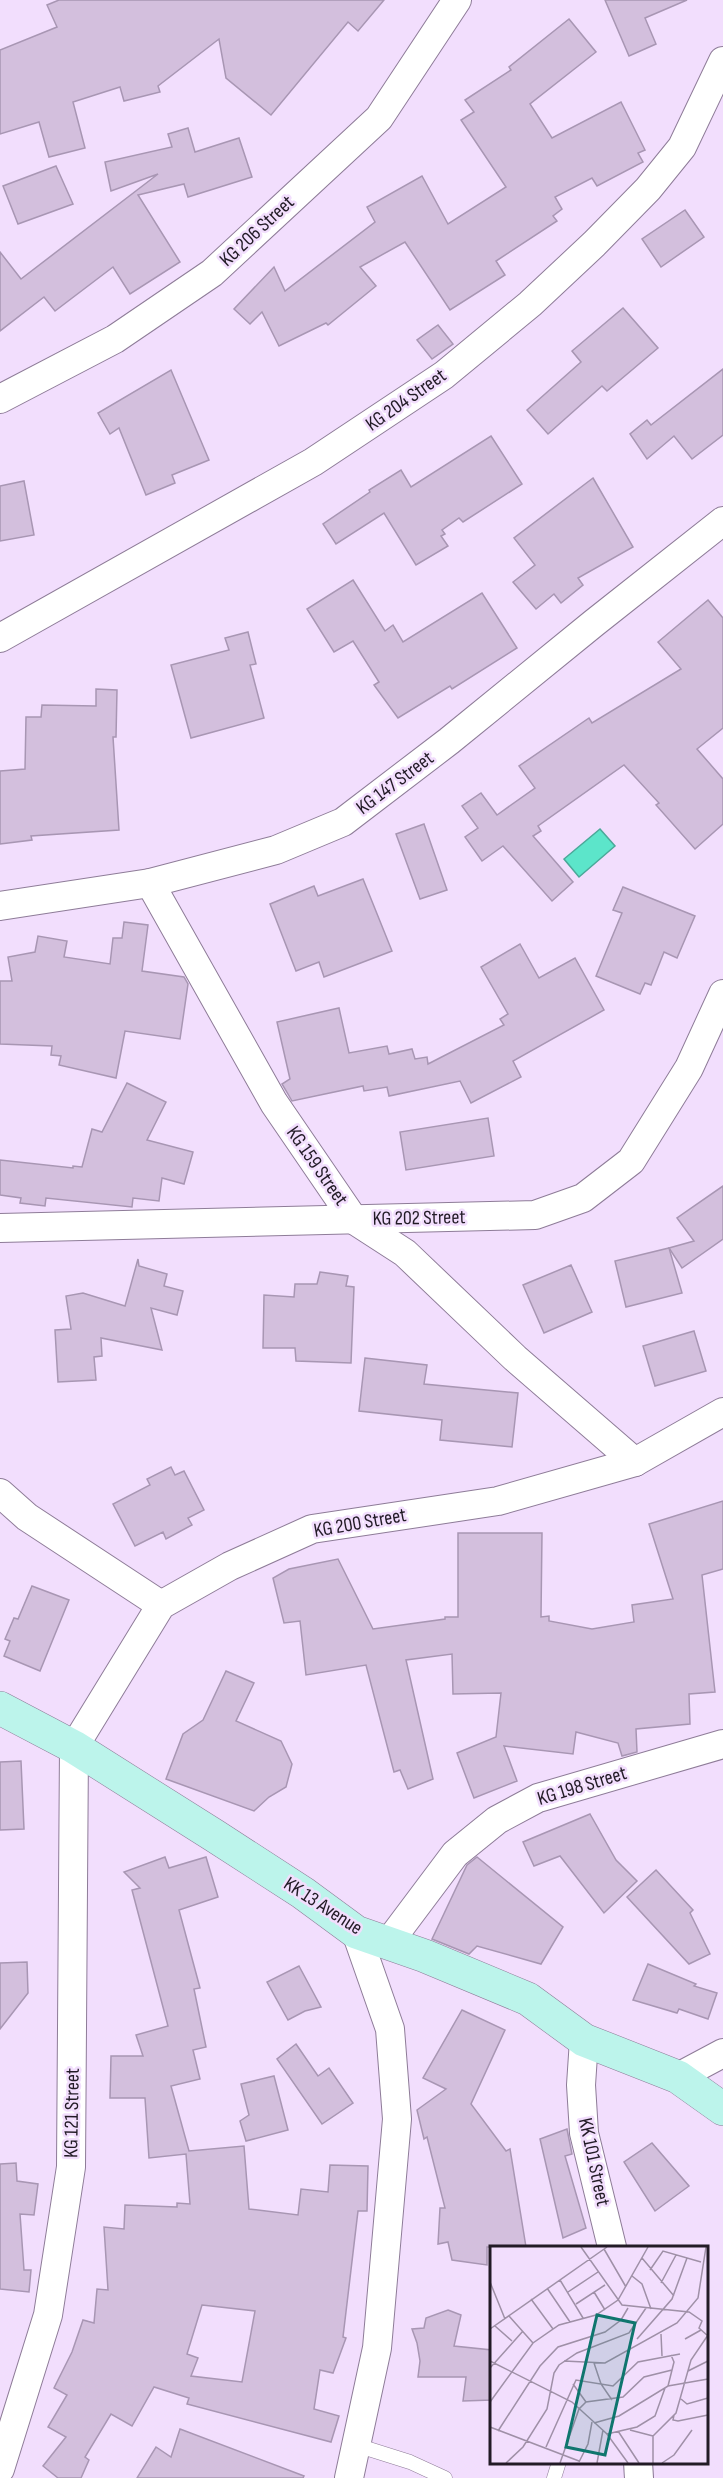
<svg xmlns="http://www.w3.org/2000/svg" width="723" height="2478" viewBox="0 0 723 2478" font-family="'Sofia Sans Condensed',sans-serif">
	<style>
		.water { fill: #5ce5ca; stroke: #4ba899; stroke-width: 1.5 }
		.building { fill: #d3bfdd; stroke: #a896b3; stroke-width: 1.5; fill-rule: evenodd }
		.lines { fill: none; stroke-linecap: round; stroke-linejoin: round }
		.lane-casing { stroke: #8e7c98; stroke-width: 15 }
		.street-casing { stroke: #8e7c98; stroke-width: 30 }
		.secondary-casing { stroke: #8e7c98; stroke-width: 34 }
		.lane { stroke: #fff; stroke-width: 14 }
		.street { stroke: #fff; stroke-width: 28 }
		.secondary { stroke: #bcf4eb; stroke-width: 33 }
		.labels { text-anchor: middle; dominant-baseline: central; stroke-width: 5; stroke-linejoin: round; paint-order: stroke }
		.street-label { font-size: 20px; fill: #221b26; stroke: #f2defd }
		.inset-road { fill: none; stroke: #9f90a7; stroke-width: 1.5 }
		.view { fill: #0f766e; fill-opacity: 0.15; stroke: #0f766e; stroke-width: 3 }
		.inset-edge { fill: none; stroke: #221b26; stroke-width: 3 }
	</style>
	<rect width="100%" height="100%" fill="#f2defd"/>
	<!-- water -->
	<path class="water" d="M600,829L615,846L579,877L564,859Z"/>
	<!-- building -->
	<g class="building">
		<path d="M59,0H384L358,31L348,22L271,115L226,78L219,39L158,86L160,92L124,101L120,87L73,102L85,148L49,157L39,122L0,134V50L57,27L47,5Z"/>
		<path d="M605,0H687L645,18L656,44L629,56Z"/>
		<path d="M569,19L596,52L530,104L552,138L621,102L645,150L638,153L643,162L597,186L592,178L555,197L562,209L553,216L557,221L496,261L505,275L450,310L405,242L360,267L376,286L328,325L326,323L279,346L262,312L250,324L234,309L274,267L285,291L375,222L367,207L422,176L448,224L506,187L461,120L474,112L465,100L511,70L509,67Z"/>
		<path d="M188,128L195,152L239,138L252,177L188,197L184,184L138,195L180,262L130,294L113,267L55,311L44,297L0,331V252L21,279L158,174L111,191L105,162L172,147L168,134Z"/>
		<path d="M56,166L73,204L18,224L3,186Z"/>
		<path d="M685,210L704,237L661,267L642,239Z"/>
		<path d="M623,308L658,348L607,391L602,386L548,434L527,410L581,362L572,351Z"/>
		<path d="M438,325L453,344L432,359L417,340Z"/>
		<path d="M723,369V435L692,459L674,436L647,459L630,434L647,420L651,425Z"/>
		<path d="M171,370L209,460L172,475L175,483L146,495L119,428L110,434L98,413Z"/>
		<path d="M491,436L522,484L463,522L459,518L442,530L445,534L441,536L448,546L416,565L384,513L336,544L323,524L370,492L369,490L401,470L411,487Z"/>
		<path d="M593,478L633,547L578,578L583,585L561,603L554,594L536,609L513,582L535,565L514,538Z"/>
		<path d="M24,481L34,535L0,541V486Z"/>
		<path d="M353,580L385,631L393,625L403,642L482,593L517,648L452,689L450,686L398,718L374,685L379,682L353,641L334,652L307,609Z"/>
		<path d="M708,600L723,618V728L697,749L723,779V824L695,849L656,805L659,803L624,765L538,826L541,831L533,836L573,882L552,901L503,846L482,861L465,837L478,828L462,806L481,793L497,815L535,788L519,766L589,718L592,723L681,669L658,642Z"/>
		<path d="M248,632L256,664L250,665L264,718L191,738L171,665L229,650L225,638Z"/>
		<path d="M96,689L117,690L116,737H113L119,830L31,836L32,840L0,844V771L25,769L26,717H41L42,705L96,706Z"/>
		<path d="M424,824L447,890L420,899L396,834Z"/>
		<path d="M363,879L392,951L324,977L319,962L296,971L270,904L314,886L318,896Z"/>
		<path d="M623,887L695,916L677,958L664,952L651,985L645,983L640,994L596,976L622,913L613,910Z"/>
		<path d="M124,922L148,925L142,971L184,977L188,984L180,1039L125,1031L116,1078L59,1065L61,1056L51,1055L52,1046L0,1044V981H12L8,957L35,952L38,936L67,941L64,957L110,964L113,938H122Z"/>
		<path d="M520,944L539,978L575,958L604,1010L513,1061L521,1077L471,1103L460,1081L389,1096L387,1087L364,1091L363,1086L292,1101L288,1094L282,1084L290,1079L277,1022L339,1008L349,1053L387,1046L389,1054L412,1049L415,1059L427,1057L428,1064L504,1025L500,1019L508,1014L481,967Z"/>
		<path d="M127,1083L166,1102L147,1140L193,1152L184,1184L162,1178L159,1201L133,1198L132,1207L46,1198L45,1206L20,1203L21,1198L0,1195V1160L73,1168V1166L82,1167L92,1129L102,1132Z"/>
		<path d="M488,1118L494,1156L406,1170L400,1132Z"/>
		<path d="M723,1186V1239L682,1268L669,1248L694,1241L677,1218Z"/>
		<path d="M669,1248L682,1293L626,1307L615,1261Z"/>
		<path d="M138,1259L139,1266L167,1274L164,1286L183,1291L177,1315L151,1308L162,1350L101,1338L102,1356L94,1357L96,1380L58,1382L55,1330L71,1329L66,1296L83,1293L125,1306Z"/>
		<path d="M571,1265L592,1312L544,1333L523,1285Z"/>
		<path d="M320,1272L348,1276L346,1286L354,1287L351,1363L296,1361L295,1348H263L264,1295L294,1297L295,1284H317Z"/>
		<path d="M694,1331L706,1371L655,1386L643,1346Z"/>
		<path d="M365,1358L427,1365L424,1384L518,1393L512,1447L440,1440L442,1420L359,1411Z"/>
		<path d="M171,1467L175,1475L184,1471L204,1510L188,1518L192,1525L166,1539L163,1532L135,1546L113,1504L150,1485L147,1479Z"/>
		<path d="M723,1501V1569L702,1575L715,1692L689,1694L690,1724L636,1729L637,1752L622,1756L618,1743L576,1732L573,1754L504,1746L517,1781L474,1798L457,1753L496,1737L501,1693L453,1694L452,1654L406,1660L433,1779L408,1789L400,1770L394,1772L366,1665L306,1675L300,1621L284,1623L273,1578L289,1569L338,1559L373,1629L445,1619V1617H458V1533H542L541,1617L549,1616V1621L592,1629L634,1622L632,1605L673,1599L649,1524Z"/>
		<path d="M32,1586L69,1600L40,1671L4,1656L10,1641L5,1639L14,1618L18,1619Z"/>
		<path d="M226,1671L254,1683L236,1721L281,1741L292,1764L286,1787L269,1797L254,1811L166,1779L183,1734L203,1720Z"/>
		<path d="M21,1761L24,1829L0,1830V1762Z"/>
		<path d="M590,1814L616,1860L637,1881L604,1913L560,1856L534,1866L523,1842Z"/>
		<path d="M165,1857L169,1868L206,1857L218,1897L179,1910L200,1988L194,1989L206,2047L193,2050L200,2079L171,2086L189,2151L244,2146L249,2209L298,2215L301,2189L328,2192L330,2165L368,2166L367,2211H358L343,2337L346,2338L333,2373L320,2370L314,2409L339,2416L331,2442L187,2404L189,2398L154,2387L132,2426L111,2414L85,2457L89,2460L81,2478H58L43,2466L66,2437L48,2427L67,2395L54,2388L72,2352L83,2320L94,2323L97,2289L108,2290L104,2227L124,2229L125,2205L177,2207V2203L190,2204L186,2154L149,2158L145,2098H110L111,2056H143L136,2035L168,2026L132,1890L140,1888L124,1872ZM202,2305L255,2311L242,2382L191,2376L198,2358L187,2354Z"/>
		<path d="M477,1857L563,1927L541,1964L477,1946L469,1954L432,1939L467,1865Z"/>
		<path d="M656,1870L693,1910L690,1913L710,1954L689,1964L627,1897Z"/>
		<path d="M27,1962L28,1993L0,2029V1963Z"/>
		<path d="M648,1964L696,1984L694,1986L717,1993L708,2019L679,2009L677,2013L633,2000Z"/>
		<path d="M299,1966L321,2007L305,2011L288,2020L267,1982Z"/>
		<path d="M462,2010L505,2030L471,2104L506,2151L510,2149L526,2247H487V2265L452,2260L448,2242L438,2244L440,2208H445L427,2137L424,2139L417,2110L446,2089L423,2078Z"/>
		<path d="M296,2044L318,2076L329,2068L353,2103L322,2124L277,2059Z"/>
		<path d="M274,2076L288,2130L246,2141L240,2121L249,2115L241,2084Z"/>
		<path d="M567,2129L572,2154L565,2156L586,2228L563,2238L540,2139Z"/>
		<path d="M652,2143L689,2186L655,2211L624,2162Z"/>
		<path d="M16,2163L17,2181L38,2184L34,2215L20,2214L24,2270H31L29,2292L0,2289V2164Z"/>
		<path d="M448,2310L461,2315L454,2346L492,2350V2400L463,2401L466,2377H418L420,2361L417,2343L412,2329L424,2328L426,2318Z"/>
		<path d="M180,2429L304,2476L303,2478H137L156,2447L171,2457Z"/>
	</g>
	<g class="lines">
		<defs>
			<g id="lane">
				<path d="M356,2445L410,2462L445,2478"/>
				<path d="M554,2478L559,2462"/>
			</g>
			<g id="street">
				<path d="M0,399L115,339L212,273L379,118L457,0"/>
				<path d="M0,638L313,462L444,375L530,304L594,244L648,189L682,147L723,61"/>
				<path d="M150,883L274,1103L354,1220L405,1253L515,1358L635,1462"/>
				<path d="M0,906L150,883L276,850L343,822L449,741L594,623L723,521"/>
				<path d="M0,1228L535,1215L583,1198L631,1161L689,1068L723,994"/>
				<path d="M0,1493L27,1517L161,1605"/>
				<path d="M389,1942L455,1854L497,1820L538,1798L723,1744"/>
				<path d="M584,2040L581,2085L584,2133L612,2247"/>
				<path d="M678,2077L723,2053"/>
				<path d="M638,2462L639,2478"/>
				<path d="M0,2469L48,2315L71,2167L74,1747L161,1605L230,1566L312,1529L498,1501L635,1462L723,1412"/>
				<path d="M349,2478L377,2348L397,2119L390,2029L356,1932"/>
			</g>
			<path id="secondary" d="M0,1708L74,1747L215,1836L303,1893L356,1932L425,1956L528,1999L584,2040L678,2077L723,2109"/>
		</defs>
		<!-- lane casing -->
		<use href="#lane" class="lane-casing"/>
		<!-- street casing -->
		<use href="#street" class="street-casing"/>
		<!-- secondary casing -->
		<use href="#secondary" class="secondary-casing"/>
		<!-- lane -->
		<use href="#lane" class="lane"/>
		<!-- street -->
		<use href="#street" class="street"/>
		<!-- secondary -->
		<use href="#secondary" class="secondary"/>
	</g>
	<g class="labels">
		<!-- street labels -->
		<g class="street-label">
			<text transform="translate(257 231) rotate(-43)">KG 206 Street</text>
			<text transform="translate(406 400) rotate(-35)">KG 204 Street</text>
			<text transform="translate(395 783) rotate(-37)">KG 147 Street</text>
			<text transform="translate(317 1166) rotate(55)">KG 159 Street</text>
			<text transform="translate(419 1218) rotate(-1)">KG 202 Street</text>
			<text transform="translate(360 1523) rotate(-10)">KG 200 Street</text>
			<text transform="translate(582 1786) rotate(-17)">KG 198 Street</text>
			<text transform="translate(323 1906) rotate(33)">KK 13 Avenue</text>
			<text transform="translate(72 2113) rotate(-89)">KG 121 Street</text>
			<text transform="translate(594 2162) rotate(78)">KK 101 Street</text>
		</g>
	</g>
	<!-- overview -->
	<g transform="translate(490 2246)">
		<rect width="218" height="218" fill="#f2defd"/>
		<path class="inset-road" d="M91,1L132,59L199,66L212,75L209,82L218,90M114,3L136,41M152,12L184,50M160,24L173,5L211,16M142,30L152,38L161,63M70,34L93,72M0,36L15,73M171,37L186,9M57,42L80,76M78,46L108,26M104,46L115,64M41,53L63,83M86,58L115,39M19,70L43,97M5,80L22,95M0,83L117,1M171,88L172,110M147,93L182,53L197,12M195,93L211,84M0,115L82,156L117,188L138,217M74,115L115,117L187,77L208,52L216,1M104,117L111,138L122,154M0,122L33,85M198,125L218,115M83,138L96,156M178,140L184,116L181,109M191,153L197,158L218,152M0,156L43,97L69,79L106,69L128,54L158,1M184,169L183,174L188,175L218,169M104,177L129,170L178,140L218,133M0,181L89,215M140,184L163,190M8,185L50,120L68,101L115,86L131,74L138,62M128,185L149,217M117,188L147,181L165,170L175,142M163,190L186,167L201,114L218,89M56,201L86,134L123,140L148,116L190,108M89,216L98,198L102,176M16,217L33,201L57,163L64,127L69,119L87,107L139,87L156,62M70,217L89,163L96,156L133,151L154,131L182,124M107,217L113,184M163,217V190M172,217L184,209L202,184"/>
		<path class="view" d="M107,69L145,77L115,209L76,201Z"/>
		<rect width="218" height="218" class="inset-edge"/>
	</g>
</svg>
